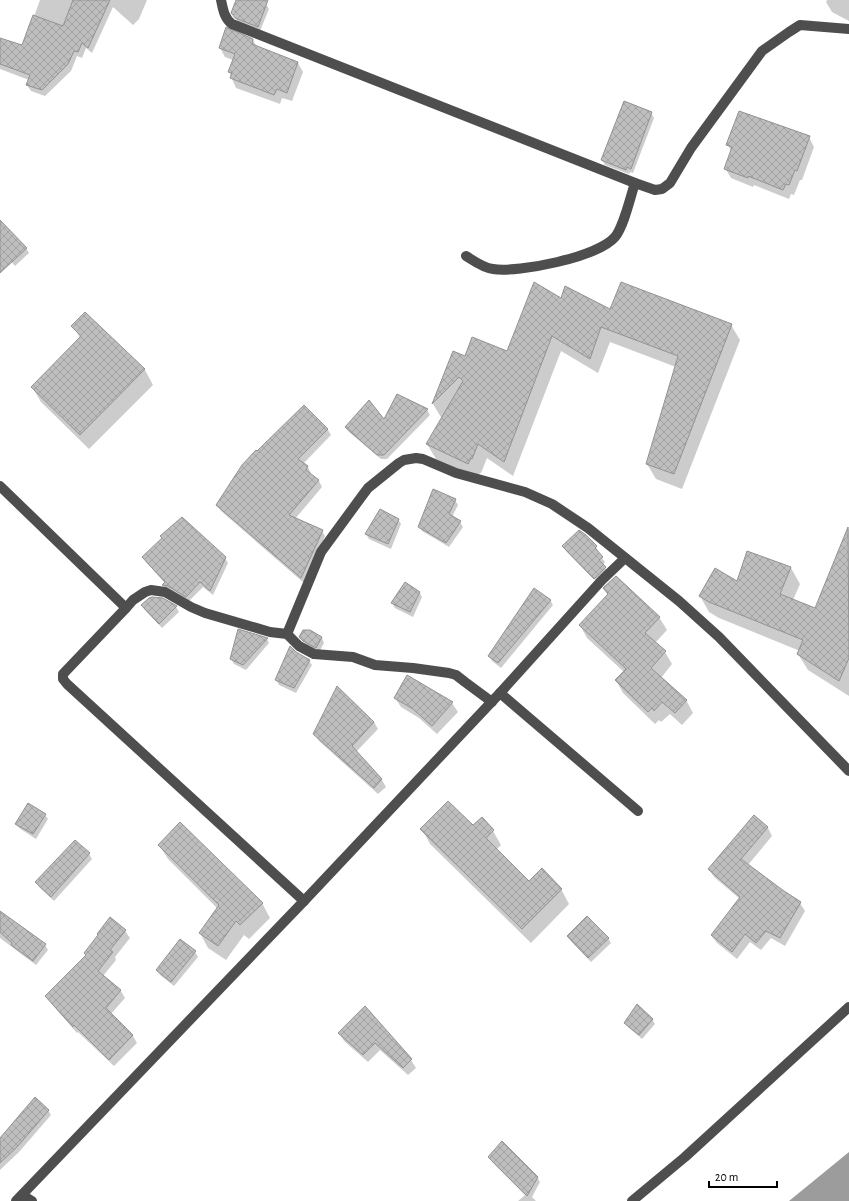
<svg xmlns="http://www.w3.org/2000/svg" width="849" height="1201" viewBox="0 0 849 1201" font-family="'Alegreya Sans',sans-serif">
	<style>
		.water { fill: #9c9c9c }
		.shadow { fill: #0003 }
		.building { fill: url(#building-cross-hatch); stroke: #929292 }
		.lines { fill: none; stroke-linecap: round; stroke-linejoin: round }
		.minor { stroke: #4e4e4e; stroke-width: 10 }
	</style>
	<defs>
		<pattern id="building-cross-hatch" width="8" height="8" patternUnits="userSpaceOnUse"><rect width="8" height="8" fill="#bebebe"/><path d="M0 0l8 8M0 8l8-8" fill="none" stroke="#a2a2a2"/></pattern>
	</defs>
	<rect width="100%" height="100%" fill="#fff"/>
	<!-- water -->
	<path class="water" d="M849,1152V1201H789Z"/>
	<!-- shadow -->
	<g class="shadow">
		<path d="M40,0H147L139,19L133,25L113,7L92,53L86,48L82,58L77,56L71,71L45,96L31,91L27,85L29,80L0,69V39L23,47Z"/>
		<path d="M243,0H261L266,4L269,9L260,31L239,23L232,13Z"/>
		<path d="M827,0H849V21L832,12L826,2Z"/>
		<path d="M253,40L257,47L298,63L303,72L292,101L282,98L280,104L236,88L229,72L233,60L225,57L220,48Z"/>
		<path d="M651,113L654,118L633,173L630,172L629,174L605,165L602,160Z"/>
		<path d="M809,137L814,147L802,180H800L794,195L791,194L789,199L754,185L753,187L731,178L725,168L731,151L728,145Z"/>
		<path d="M0,221L26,248L29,253L15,266L0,249Z"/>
		<path d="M561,300L610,311L731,325L740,340L682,489L656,479L647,464L676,367L610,342L598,373L561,351L513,476L487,458L481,473H480L477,478L436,459L427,444L442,419L433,404L454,352L465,357L508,352Z"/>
		<path d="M96,322L145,370L153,385L89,449L41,402L32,387L80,338L73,326L95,323Z"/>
		<path d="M397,395L427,410L430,415L387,459H381L349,432L346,428L384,421Z"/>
		<path d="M304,406L328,430L331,435L303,464L308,467L311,473L310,474L319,481L322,487L295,519L322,531L325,536L304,583L221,511L217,505L257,452Z"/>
		<path d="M455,500L458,505L452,517L460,522L463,527L449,547L422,531L419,526Z"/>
		<path d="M398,519L401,524L391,549L369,539L366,534Z"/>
		<path d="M849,527V696L808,670L798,654L800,651L719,618L709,612L700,596L737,583L748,553L791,568L800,584L793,600L816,610Z"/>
		<path d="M585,535L596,547L599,552L598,553L605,562L603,565L608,572L598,583L566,551L563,546Z"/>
		<path d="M143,557L225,558L228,563L213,595L203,587L189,601L165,590L163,585L165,583L146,562Z"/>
		<path d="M405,583L419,592L422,597L413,617L395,608L392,603Z"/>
		<path d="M605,588L659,617L667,630L655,643L665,652L672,664L661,678L686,700L693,713L682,725L670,714L661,722L659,720L655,724L623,693L616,680L624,672L587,638L580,625L608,595Z"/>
		<path d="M550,600L553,605L501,668L492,661L489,656Z"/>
		<path d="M142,605L176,607L179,612L162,628L145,610Z"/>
		<path d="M310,631L322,638L324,643L319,652L307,645L300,637Z"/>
		<path d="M267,639L269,643L246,670L234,664L231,659Z"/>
		<path d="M295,652L309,661L312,665L296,693L279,685L276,680Z"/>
		<path d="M408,677L452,703L458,712L437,734L419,718L401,707L395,698Z"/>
		<path d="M374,722L378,729L356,752L382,780L386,787L378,794L319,741L315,734Z"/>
		<path d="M45,815L48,819L36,839L19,828L16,824Z"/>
		<path d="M754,816L768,828L772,836L748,865L800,903L805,911L785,946L771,938L761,950L750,942L737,959L717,943L712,936L740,899L714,877L709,869Z"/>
		<path d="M473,827L493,831L501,845L496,850L529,882L561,889L569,904L531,943L430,844L422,829Z"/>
		<path d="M159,845L262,903L270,918L249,939L244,935L226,960L208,948L200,933L218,909L168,859Z"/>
		<path d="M89,854L92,859L54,901L39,887L37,882Z"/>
		<path d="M110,919L125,931L130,938L115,957L116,960L103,976L121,991L125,998L111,1014L133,1036L137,1043L114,1066L78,1032L77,1033L51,1003L47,996L86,956L85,953Z"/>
		<path d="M0,926L45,945L48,950L36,965L0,938Z"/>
		<path d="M568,936L608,938L611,943L591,962L571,941Z"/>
		<path d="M195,952L198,957L174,986L160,975L157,970Z"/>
		<path d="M365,1008L411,1060L416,1068L408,1075L380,1050L368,1062L344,1041L339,1033Z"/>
		<path d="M652,1019L655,1024L642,1039L628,1027L625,1023Z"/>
		<path d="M48,1110L51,1115L19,1152L0,1170V1139Z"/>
		<path d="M489,1157L537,1177L540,1182L532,1197L536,1201H518L525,1195L492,1162Z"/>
	</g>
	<!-- building -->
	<g class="building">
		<path d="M73,0H110L88,48L82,43L78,52L74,51L68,64L42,90L26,85L30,75L0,64V38L22,45L33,15L63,26Z"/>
		<path d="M236,0H268L258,27L235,18L233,15L231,13Z"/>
		<path d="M226,27L253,39L252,44L298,62L287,93L277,89L274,95L230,78L232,73L228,72L235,54L219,48Z"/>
		<path d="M624,101L652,112L631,169L627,167L626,170L601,160Z"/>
		<path d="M739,111L810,136L797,171L795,170L789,185L786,184L783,190L748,176V178L724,169L732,147L726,145Z"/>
		<path d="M0,220L27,248L0,273Z"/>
		<path d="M534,282L561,298L565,286L610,309L621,282L732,324L674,474L646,464L678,356L601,327L590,359L552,336L504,462L478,444L472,459L471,458L468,464L426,444L463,381L459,377L432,404L453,351L465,356L472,337L507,351Z"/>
		<path d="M85,312L145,369L80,435L31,387L81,336L71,326Z"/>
		<path d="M397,394L428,409L384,455H377L345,427L369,400L384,419Z"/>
		<path d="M304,405L328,429L298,459L308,466L306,470L319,480L289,515L323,530L301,578L216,505L242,465L256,450L257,451Z"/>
		<path d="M433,489L456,499L449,514L461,521L446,543L418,527Z"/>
		<path d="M380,509L399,519L388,544L365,534Z"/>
		<path d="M182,517L226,557L210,591L200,582L186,597L168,586L162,585L165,582L142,557L162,538L160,536Z"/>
		<path d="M848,527L849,658L839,681L797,654L803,640L709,602L699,596L715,568L737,581L747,551L791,567L780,594L815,608Z"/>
		<path d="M579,530L586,535L597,546L595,548L603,557L599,560L606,567L594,579L562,546Z"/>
		<path d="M616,576L660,617L645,633L666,651L651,668L687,700L675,713L662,702L654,711L652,708L648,712L615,680L626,669L624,667L579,625L608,594L603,588Z"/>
		<path d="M405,582L420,592L410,612L391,603Z"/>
		<path d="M534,588L551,600L498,663L488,656Z"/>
		<path d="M152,597L163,598L177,606L159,624L141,605L149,598Z"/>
		<path d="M238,629L268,638L243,665L230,659Z"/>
		<path d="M303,630H310L322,637L316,648L303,641L299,637Z"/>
		<path d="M290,646L296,652L310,660L294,688L275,680Z"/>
		<path d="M407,675L453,702L432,726L413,709L394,698Z"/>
		<path d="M337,686L374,722L352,746L382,779L374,788L313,734Z"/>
		<path d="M448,801L473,825L482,817L494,830L486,838L529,881L542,868L562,889L522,929L420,829Z"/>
		<path d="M28,803L46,814L33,834L15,824Z"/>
		<path d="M754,815L768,827L741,859L784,891L801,902L780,938L766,931L756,943L745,934L732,952L711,935L740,897L708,869Z"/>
		<path d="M180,822L263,903L240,925L236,921L218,946L199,933L219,905L158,845Z"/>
		<path d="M75,840L90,853L51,897L35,882Z"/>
		<path d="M0,911L46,944L33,961L11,945L12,943L0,932Z"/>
		<path d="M587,916L609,938L588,958L567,936Z"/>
		<path d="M110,917L126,930L110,950L113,952L98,971L121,990L106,1008L133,1035L109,1060L74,1025L73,1027L45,996L86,955L84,953L98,935L97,934Z"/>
		<path d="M180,939L196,951L171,982L156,970Z"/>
		<path d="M637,1004L653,1019L639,1035L624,1023Z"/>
		<path d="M365,1006L412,1059L403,1068L375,1043L363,1055L338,1033Z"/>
		<path d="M35,1097L49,1110L17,1147L0,1163V1138Z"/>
		<path d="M502,1141L538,1177L527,1196L488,1157Z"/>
	</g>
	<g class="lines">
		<!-- minor -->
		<g class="minor">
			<path d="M221,0C223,9 224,18 232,24L635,183L655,190L662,189L670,183L691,148L762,51L789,32L800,25L849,29"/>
			<path d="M466,256C474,261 483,268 493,269C519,273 598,257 615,237C624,226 630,198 635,183"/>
			<path d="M0,486L126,608L63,674V679L67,684L304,901"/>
			<path d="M126,608L133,600L145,592L151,590L165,592L191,607L205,613L270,632L287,634L299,646L314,654L353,657L375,665L413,668L449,673L456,675L465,682L492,702"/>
			<path d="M287,634L321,552L362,496L368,488L399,463L404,460L416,458L423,459L456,473L525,492L552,504L588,528L679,601L719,637L849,771"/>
			<path d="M500,693L638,811"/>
			<path d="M22,1195L32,1201"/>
			<path d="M16,1201L304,901L500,693L602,580L625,558"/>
			<path d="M632,1201L685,1157L849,1007"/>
		</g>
	</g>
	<!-- scale -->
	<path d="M709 1181v6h68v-6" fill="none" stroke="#000000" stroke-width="2"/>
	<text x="715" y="1181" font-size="12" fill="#000000" stroke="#ffffff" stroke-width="3" paint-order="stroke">20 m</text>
</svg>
